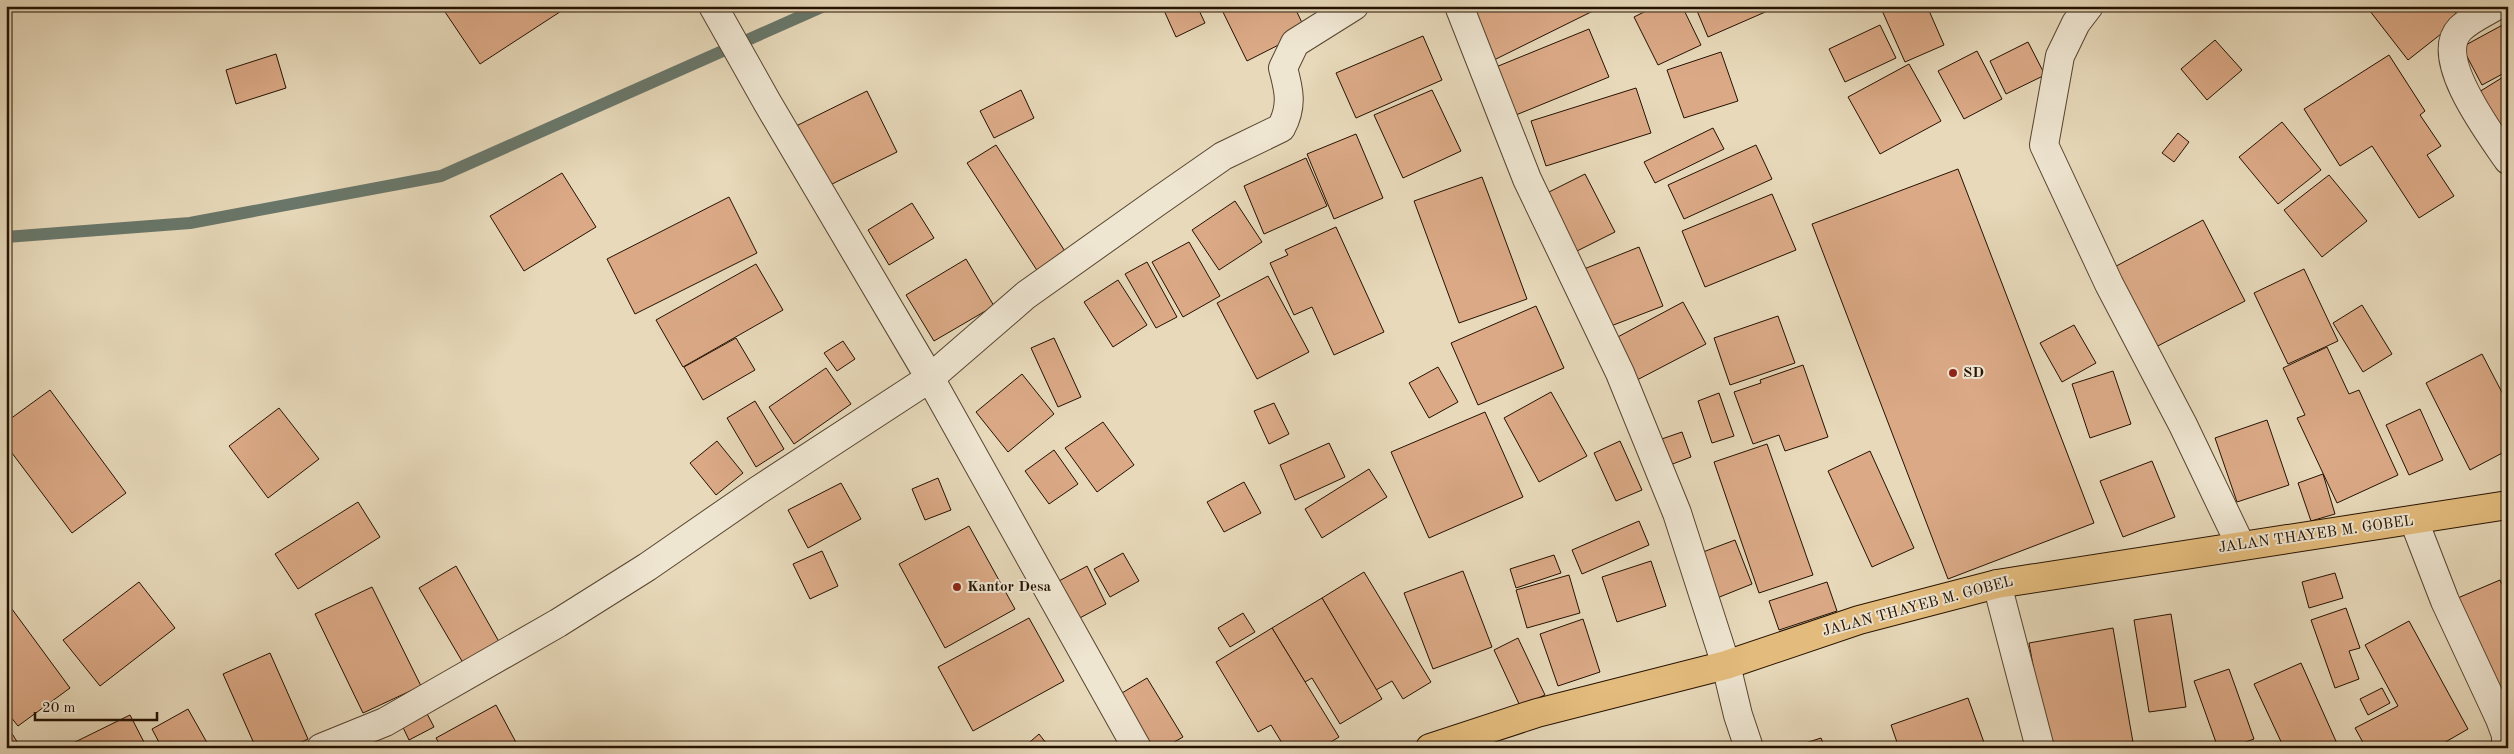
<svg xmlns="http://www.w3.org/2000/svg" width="2514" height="754" viewBox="0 0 2514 754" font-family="'Old Standard TT',serif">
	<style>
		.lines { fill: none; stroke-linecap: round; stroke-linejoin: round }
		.stream { stroke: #69776a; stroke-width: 12 }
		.building { fill: #dba986; stroke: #251201 }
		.minor-casing { stroke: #56442f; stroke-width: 30 }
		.primary-casing { stroke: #251201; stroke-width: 30 }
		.minor { stroke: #efe6d2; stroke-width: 28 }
		.primary { stroke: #e4bc7d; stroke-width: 28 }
		.poi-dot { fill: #8f2418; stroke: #efe6d2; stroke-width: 2 }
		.labels { text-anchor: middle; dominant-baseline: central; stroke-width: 4; stroke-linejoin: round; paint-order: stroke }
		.poi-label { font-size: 15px; font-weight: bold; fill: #251201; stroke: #efe6d2; text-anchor: start }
		.street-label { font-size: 15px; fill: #251201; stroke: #efe6d2 }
	</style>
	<rect width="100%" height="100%" fill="#e7d9ba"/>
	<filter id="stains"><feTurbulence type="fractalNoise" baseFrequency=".004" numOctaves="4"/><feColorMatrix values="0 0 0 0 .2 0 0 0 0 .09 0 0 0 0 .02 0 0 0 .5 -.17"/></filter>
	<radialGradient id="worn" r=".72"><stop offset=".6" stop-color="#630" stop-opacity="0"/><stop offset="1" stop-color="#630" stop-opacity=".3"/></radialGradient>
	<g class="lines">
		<!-- stream -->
		<path class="stream" d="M6,237L190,223L441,176L824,6"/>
	</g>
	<!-- building -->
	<g class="building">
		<path d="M441,6H569L480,64Z"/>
		<path d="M1162,6H1197L1205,23L1176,37Z"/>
		<path d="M1220,6H1294L1306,31L1247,61Z"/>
		<path d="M1467,6H1591L1593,11L1494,60Z"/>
		<path d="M1656,6H1682L1701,45L1658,65L1634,17Z"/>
		<path d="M1695,6H1779L1708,37Z"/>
		<path d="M1880,6H1927L1944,45L1905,62Z"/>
		<path d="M2366,6H2451L2460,19L2408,60Z"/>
		<path d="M2508,22V71L2482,85L2462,47Z"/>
		<path d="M1880,25L1896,58L1845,82L1829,49Z"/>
		<path d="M1589,29L1609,77L1511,117L1491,69Z"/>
		<path d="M1423,36L1442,80L1356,118L1336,73Z"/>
		<path d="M2215,40L2242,70L2207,100L2181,69Z"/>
		<path d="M2028,42L2045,75L2006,94L1990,61Z"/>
		<path d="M1977,51L2002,99L1964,119L1938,71Z"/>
		<path d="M1721,52L1738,101L1684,118L1667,70Z"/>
		<path d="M276,54L286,88L236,104L226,70Z"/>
		<path d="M2389,55L2425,111L2420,115L2441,146L2427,155L2454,196L2419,218L2372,146L2340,166L2304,109Z"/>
		<path d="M1909,64L1941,121L1880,154L1848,97Z"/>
		<path d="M2508,74V128L2502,131L2479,92Z"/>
		<path d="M1636,88L1651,133L1546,166L1531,121Z"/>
		<path d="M1021,90L1034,118L994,138L980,111Z"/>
		<path d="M1432,90L1461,151L1403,178L1374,115Z"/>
		<path d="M867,91L897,152L824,188L794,127Z"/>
		<path d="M2282,122L2321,170L2278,204L2239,157Z"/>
		<path d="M1713,128L1724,149L1655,183L1644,162Z"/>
		<path d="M2178,133L2189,142L2174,162L2162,153Z"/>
		<path d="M1356,134L1383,198L1334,219L1307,154Z"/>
		<path d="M996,145L1070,259L1042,278L967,163Z"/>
		<path d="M1756,145L1772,179L1684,219L1668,185Z"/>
		<path d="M1306,158L1327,206L1264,234L1244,186Z"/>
		<path d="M1958,169L2094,523L1948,579L1812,224Z"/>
		<path d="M562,173L596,227L524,271L490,216Z"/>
		<path d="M1585,174L1615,232L1567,256L1537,198Z"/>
		<path d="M2329,175L2367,221L2322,257L2284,210Z"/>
		<path d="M1482,177L1527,299L1459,323L1414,201Z"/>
		<path d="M1772,194L1796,250L1705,287L1682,231Z"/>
		<path d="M729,197L757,253L635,314L607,259Z"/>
		<path d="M1235,201L1262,242L1219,270L1192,230Z"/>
		<path d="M912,203L934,238L889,265L868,230Z"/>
		<path d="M2203,220L2245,301L2148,351L2105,272Z"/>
		<path d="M1336,227L1384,332L1334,355L1312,307L1294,315L1270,263L1288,255L1285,250Z"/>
		<path d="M1189,242L1220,296L1183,317L1152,262Z"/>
		<path d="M1639,247L1663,306L1603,329L1579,271Z"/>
		<path d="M966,259L994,306L934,341L906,295Z"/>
		<path d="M1147,262L1177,317L1156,328L1125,274Z"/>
		<path d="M756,264L783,310L683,367L656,320Z"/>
		<path d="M2304,269L2338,341L2288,364L2254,293Z"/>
		<path d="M1268,276L1309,352L1257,379L1217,303Z"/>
		<path d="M1118,280L1147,325L1113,347L1084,302Z"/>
		<path d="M1683,302L1706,344L1637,380L1614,339Z"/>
		<path d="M2362,305L2392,354L2363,372L2333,323Z"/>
		<path d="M1536,306L1564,368L1478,405L1451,343Z"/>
		<path d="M1778,316L1795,363L1730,385L1714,338Z"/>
		<path d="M2074,325L2096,363L2062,382L2040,343Z"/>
		<path d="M736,338L755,370L703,400L684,367Z"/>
		<path d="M1054,338L1081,397L1058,407L1031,348Z"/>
		<path d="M843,341L855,359L837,371L824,353Z"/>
		<path d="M2327,347L2349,394L2359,390L2398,475L2337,503L2297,418L2305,415L2283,368Z"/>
		<path d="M2482,354L2508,404V450L2470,470L2426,383Z"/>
		<path d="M1803,365L1828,437L1785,451L1779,435L1753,444L1734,392L1761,383L1760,380Z"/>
		<path d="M1438,367L1458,402L1429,418L1409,383Z"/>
		<path d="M826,368L851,404L794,444L769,407Z"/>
		<path d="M2113,371L2131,424L2090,438L2072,384Z"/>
		<path d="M1022,374L1054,414L1008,452L976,412Z"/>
		<path d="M50,390L126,493L72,533L6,445V422Z"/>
		<path d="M1551,392L1587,456L1539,482L1504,418Z"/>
		<path d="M1719,393L1734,436L1712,443L1698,401Z"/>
		<path d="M755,401L784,449L756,467L727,418Z"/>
		<path d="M1274,403L1289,434L1269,444L1254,411Z"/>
		<path d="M279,408L319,459L268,498L229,446Z"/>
		<path d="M2420,409L2443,460L2409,475L2386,425Z"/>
		<path d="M1485,412L1523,497L1429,538L1391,452Z"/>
		<path d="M2267,420L2289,485L2237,502L2215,438Z"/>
		<path d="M1103,422L1134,465L1097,492L1065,448Z"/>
		<path d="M1682,432L1691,457L1662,468L1653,442Z"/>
		<path d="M717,441L743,473L716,495L690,463Z"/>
		<path d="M1620,441L1642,490L1616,501L1594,453Z"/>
		<path d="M1329,443L1345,477L1295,500L1280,465Z"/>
		<path d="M1767,444L1813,575L1759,593L1714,462Z"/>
		<path d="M1054,450L1078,484L1049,504L1025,471Z"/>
		<path d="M1870,451L1914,548L1872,567L1828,471Z"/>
		<path d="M2152,461L2175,517L2123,537L2100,481Z"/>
		<path d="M1369,469L1387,497L1322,538L1305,509Z"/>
		<path d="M2323,474L2335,514L2311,521L2298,483Z"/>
		<path d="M938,478L951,510L925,520L912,489Z"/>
		<path d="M1244,482L1261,513L1224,532L1207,502Z"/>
		<path d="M841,483L861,519L808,548L788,510Z"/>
		<path d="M358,502L380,537L298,589L275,554Z"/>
		<path d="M1639,521L1649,545L1582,574L1572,550Z"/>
		<path d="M969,526L1015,609L945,648L899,564Z"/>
		<path d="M1735,540L1752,584L1712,600L1695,555Z"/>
		<path d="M822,551L838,586L810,599L793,564Z"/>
		<path d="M1123,553L1139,581L1110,597L1094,569Z"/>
		<path d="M1554,555L1561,573L1516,588L1510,569Z"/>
		<path d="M1651,561L1666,606L1617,622L1602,577Z"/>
		<path d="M456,566L502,647L466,668L419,588Z"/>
		<path d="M1087,566L1106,604L1076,620L1057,582Z"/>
		<path d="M1463,571L1492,647L1433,669L1404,593Z"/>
		<path d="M1364,572L1431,682L1403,699L1392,681L1376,690L1322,598Z"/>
		<path d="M2335,573L2343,598L2309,608L2302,582Z"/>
		<path d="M1569,575L1580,613L1527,628L1516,590Z"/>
		<path d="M2500,580L2508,597V686L2487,695L2446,603Z"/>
		<path d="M139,582L175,628L100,686L63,640Z"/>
		<path d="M1827,582L1837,611L1779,630L1769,601Z"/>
		<path d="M372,587L421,686L363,713L315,614Z"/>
		<path d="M1322,598L1382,699L1340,724L1312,678L1305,682L1272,628Z"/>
		<path d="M9,605L70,688L18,726L6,711V607Z"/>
		<path d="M2346,608L2360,648L2349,651L2359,679L2335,688L2311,620Z"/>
		<path d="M1243,613L1255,632L1230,647L1218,628Z"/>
		<path d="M2171,614L2186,707L2149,712L2134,620Z"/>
		<path d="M1029,618L1064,681L973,731L938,667Z"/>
		<path d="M1583,619L1600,672L1558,686L1540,634Z"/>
		<path d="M2409,621L2468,729L2435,748H2366L2355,728L2398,706L2365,645Z"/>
		<path d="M1272,628L1339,737L1321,748H1285L1271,725L1258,732L1216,662Z"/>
		<path d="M2113,628L2134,748H2048L2029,643Z"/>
		<path d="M1518,638L1545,695L1520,706L1494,650Z"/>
		<path d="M270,653L308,739L289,748H256L223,674Z"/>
		<path d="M2301,663L2339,748H2284L2254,684Z"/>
		<path d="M2229,669L2254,739L2230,748H2218L2194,681Z"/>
		<path d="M1147,678L1183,737L1164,748H1141L1112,699Z"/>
		<path d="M2382,688L2390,703L2368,715L2360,699Z"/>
		<path d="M1968,698L1986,748H1899L1891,725Z"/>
		<path d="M496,705L519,748H442L436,738Z"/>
		<path d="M423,706L434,727L409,740L399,719Z"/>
		<path d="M188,709L210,748H162L152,729Z"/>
		<path d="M130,715L147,748H71L69,745Z"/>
		<path d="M6,724L21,748H6Z"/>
		<path d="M1039,734L1050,748H1023Z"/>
		<path d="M1821,738L1825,748H1790Z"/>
	</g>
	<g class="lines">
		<defs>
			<g id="minor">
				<path d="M713,6L767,102L930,378L1137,748"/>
				<path d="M1459,6L1527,179L1620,373L1677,513L1726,665L1738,715L1749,748"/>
				<path d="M2089,6L2076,23L2060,56L2044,145L2109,284L2183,425L2241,546"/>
				<path d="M2496,6C2484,13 2470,19 2460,29C2432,58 2491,135 2508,160"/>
				<path d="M2414,521L2445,601L2500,719L2506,735V744"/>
				<path d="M1997,584L2040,748"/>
				<path d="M321,748L385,722L558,623L647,567L757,491L930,378L1026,295L1157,202L1223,156L1281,128C1293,106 1289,90 1283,68L1295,43L1354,6"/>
			</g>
			<path id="primary" d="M1430,748L1537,713L1726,665L1859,620L1997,584L2508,505"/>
		</defs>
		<!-- minor casing -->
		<use href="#minor" class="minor-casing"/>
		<!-- primary casing -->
		<use href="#primary" class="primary-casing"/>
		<!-- minor -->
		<use href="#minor" class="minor"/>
		<!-- primary -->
		<use href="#primary" class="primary"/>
	</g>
	<!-- markers -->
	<g class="poi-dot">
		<circle cx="1953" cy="373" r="5"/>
		<circle cx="957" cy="587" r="5"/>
	</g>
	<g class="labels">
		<!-- poi labels -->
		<g class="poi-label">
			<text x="1963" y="373">SD</text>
			<text x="967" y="587">Kantor Desa</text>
		</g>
		<!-- street labels -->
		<g class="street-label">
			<text transform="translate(2316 535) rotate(-8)">JALAN THAYEB M. GOBEL</text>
			<text transform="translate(1918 607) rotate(-15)">JALAN THAYEB M. GOBEL</text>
		</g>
	</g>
	<!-- margin -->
	<rect width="2514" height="754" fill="none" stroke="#e7d9ba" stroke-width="25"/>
	<rect x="8" y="8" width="2499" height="739" fill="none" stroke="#251201" stroke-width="2.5"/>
	<rect x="12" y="12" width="2489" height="729" fill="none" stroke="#251201"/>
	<!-- scale -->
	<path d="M35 712v8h122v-8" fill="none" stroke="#251201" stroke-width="2.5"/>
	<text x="42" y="712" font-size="15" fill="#251201" stroke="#efe6d2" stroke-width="4" paint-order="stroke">20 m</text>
	<rect width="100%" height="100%" filter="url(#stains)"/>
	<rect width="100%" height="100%" fill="url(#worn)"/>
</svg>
